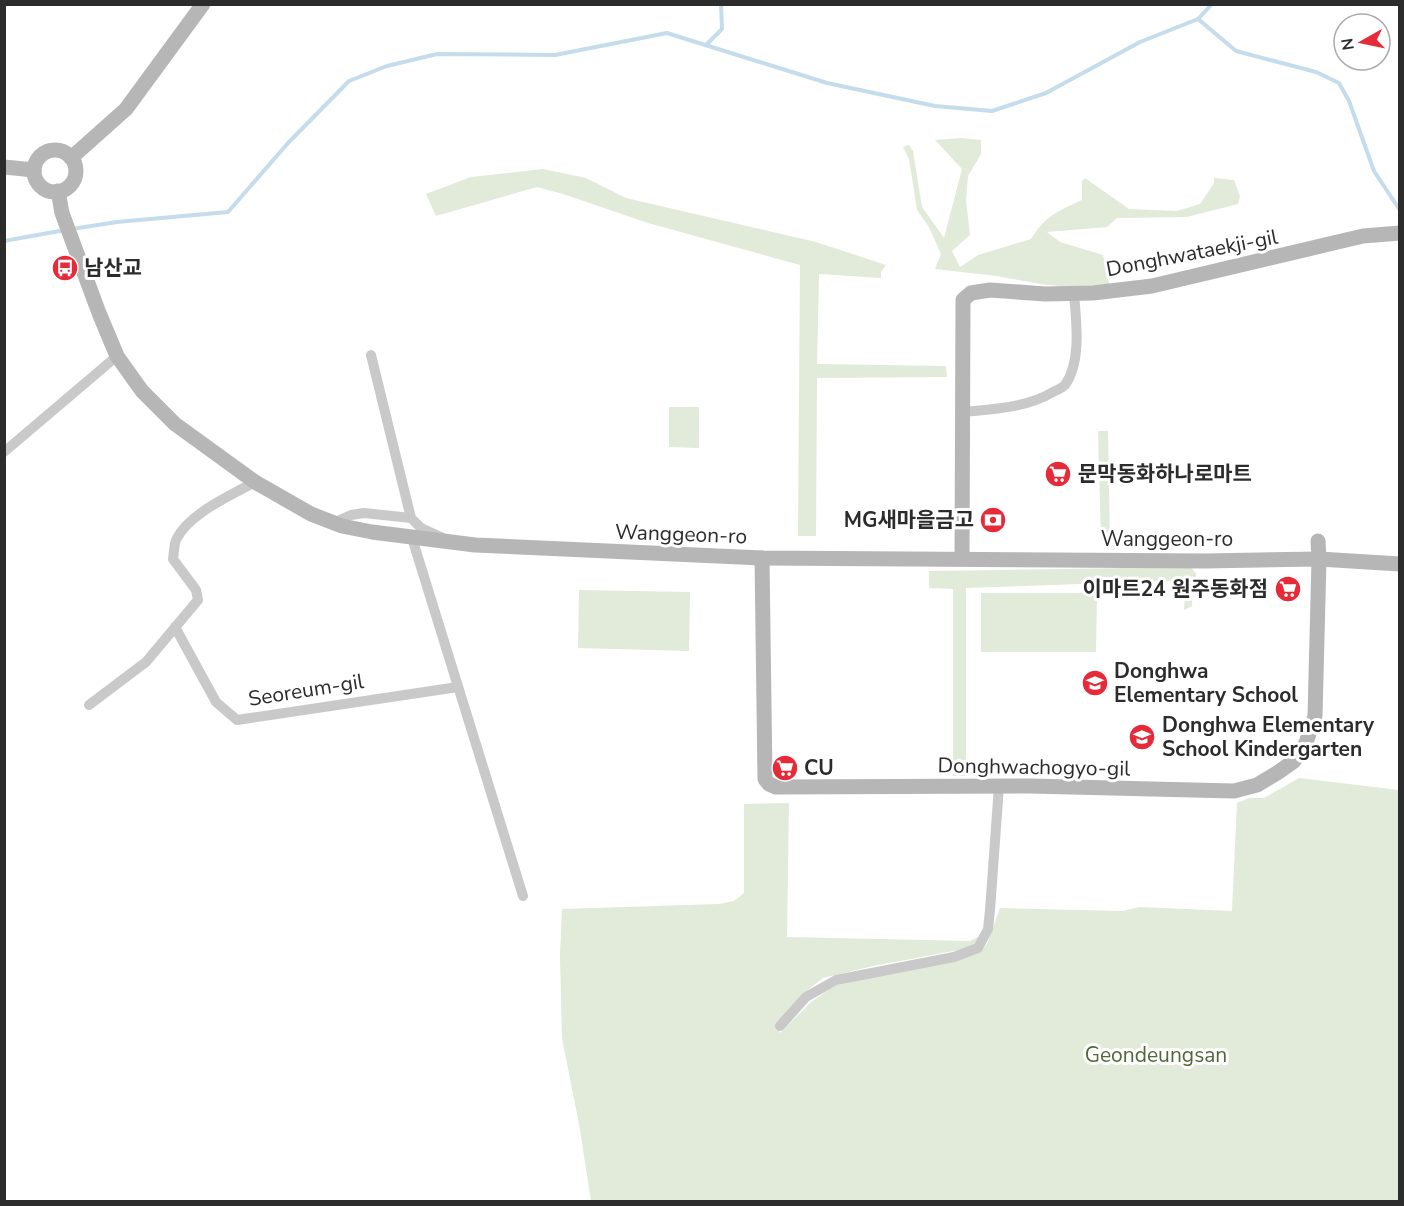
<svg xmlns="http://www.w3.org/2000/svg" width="1404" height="1206" viewBox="0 0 1404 1206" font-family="'Nunito Sans','Noto Sans KR',sans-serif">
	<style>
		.green { fill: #e2ead9 }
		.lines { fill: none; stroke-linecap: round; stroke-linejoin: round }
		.stream { stroke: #c4dceb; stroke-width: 4 }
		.street { stroke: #c9c9c9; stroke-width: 10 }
		.secondary { stroke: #b6b6b6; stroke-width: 15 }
		.labels { text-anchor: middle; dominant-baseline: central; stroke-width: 6; stroke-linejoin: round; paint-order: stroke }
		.street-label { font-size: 21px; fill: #2c2c2c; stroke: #fff }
		.poi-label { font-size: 21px; font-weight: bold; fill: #2c2c2c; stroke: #fff; text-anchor: start }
		.park-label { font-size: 21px; fill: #4f6839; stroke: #fff }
	</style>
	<rect width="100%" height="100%" fill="#fff"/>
	<!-- green -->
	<g class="green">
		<path d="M961,138L981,140V154L968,176L966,200L970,235L952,251L960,267L978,255L1031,239C1045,216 1058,211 1082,200V181L1085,178L1129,209L1177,211L1200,204L1214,183V178L1234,180L1240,196L1238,204L1187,217L1117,218L1107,227L1047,232L1060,242L1103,255L1110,287L1077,288L1040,284L997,276L935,269L941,254L929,227L917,210L909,159L903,147L909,145L913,151L922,207L944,238L962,169L935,140Z"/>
		<path d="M543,169L586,178L626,198L816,242L886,265L881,272V278L819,274L817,364L946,366L947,377L817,378L816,536H798L800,265L648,223L563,194L537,187L436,216L426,194L471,177Z"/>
		<path d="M669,407H699V448L669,447Z"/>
		<path d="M1098,431H1108L1110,540H1101Z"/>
		<path d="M1191,567L1196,574L1197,588L1192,596V606L1184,610L1185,594L1191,580L966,588V776H953V589L929,588V571Z"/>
		<path d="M579,590L690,592L689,651L578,648Z"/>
		<path d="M981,593H1097L1096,652H981Z"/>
		<path d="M1299,778L1399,790V1201H591L579,1124L562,1038L560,956L562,909L719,904L734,901L744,893V804L789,803L787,937L970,941L982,935L975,945L959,950L873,966L823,978L803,994L776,1026L780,1033L811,1002L834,986L983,949L987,944L1000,908L1123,911L1139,907L1232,911L1237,803L1249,798H1264Z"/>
	</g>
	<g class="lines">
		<!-- stream -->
		<g class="stream">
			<path d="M1198,19L1236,51L1316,72L1339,83L1349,101L1374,171L1399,209"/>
			<path d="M706,45L722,29L721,4"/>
			<path d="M72,229L117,222L228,212L288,143L349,81L387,66L437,54L555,55L667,33L827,83L935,106L992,111L1046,93L1140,42L1198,19L1212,4"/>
			<path d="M4,241L65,230"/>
		</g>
		<!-- street -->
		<g class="street">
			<path d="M371,355L411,518L421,528L441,537"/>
			<path d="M963,412C994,409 1026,408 1053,392C1057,390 1062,388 1065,385C1082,361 1076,320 1074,293"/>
			<path d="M4,452L117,356"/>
			<path d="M333,523L351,515L364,513L411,518"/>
			<path d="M412,538L523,896"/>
			<path d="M175,627L216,702L237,720L458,687"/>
			<path d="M89,705L146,662L198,600L196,590L173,559C174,553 174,545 176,540C188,514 231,495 255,482"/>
			<path d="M780,1026L806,997L836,980L954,957L978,948L988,929L990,910L999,786"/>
		</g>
		<!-- secondary -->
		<g class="secondary">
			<circle cx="55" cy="171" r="21"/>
			<path d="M71,158L126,109L203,4"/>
			<path d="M4,167L34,170"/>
			<path d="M58,191L62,213L99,313L117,356L142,391L175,424L255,482L311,514L342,526L372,532L475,545L762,558L1205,561L1319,559L1400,564"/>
			<path d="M762,558L765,779L769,784L776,787L1030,786L1234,791L1257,785L1277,773L1294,761L1306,743L1315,716L1319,559L1318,541"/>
			<path d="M962,558L963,300L971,293L990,290L1045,294L1093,293L1152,286L1363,236L1400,233"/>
		</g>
	</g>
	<!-- icons -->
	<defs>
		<symbol id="bus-disc" viewBox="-11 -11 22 22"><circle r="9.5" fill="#e72a38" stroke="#fff"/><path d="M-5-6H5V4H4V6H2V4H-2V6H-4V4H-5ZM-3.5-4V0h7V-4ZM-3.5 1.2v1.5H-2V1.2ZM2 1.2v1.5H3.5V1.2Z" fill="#fff"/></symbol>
		<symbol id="supermarket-disc" viewBox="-11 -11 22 22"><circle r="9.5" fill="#e72a38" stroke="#fff"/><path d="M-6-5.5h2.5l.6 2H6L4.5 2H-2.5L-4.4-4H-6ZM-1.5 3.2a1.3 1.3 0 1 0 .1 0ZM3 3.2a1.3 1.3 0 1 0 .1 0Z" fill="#fff"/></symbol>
		<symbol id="bank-disc" viewBox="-11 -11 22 22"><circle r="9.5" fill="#e72a38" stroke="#fff"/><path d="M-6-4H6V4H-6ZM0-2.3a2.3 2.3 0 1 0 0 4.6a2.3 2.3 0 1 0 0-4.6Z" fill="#fff"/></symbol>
		<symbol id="school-disc" viewBox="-11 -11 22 22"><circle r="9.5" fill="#e72a38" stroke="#fff"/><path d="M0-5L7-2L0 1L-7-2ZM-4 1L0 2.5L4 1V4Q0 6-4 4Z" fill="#fff"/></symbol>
	</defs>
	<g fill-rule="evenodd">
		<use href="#bus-disc" x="50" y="253" width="30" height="30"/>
		<use href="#supermarket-disc" x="1043" y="459" width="30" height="30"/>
		<use href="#bank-disc" x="978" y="505" width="30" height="30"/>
		<use href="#supermarket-disc" x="1273" y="574" width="30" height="30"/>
		<use href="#school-disc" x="1080" y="668" width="30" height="30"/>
		<use href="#school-disc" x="1127" y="722" width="30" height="30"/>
		<use href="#supermarket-disc" x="770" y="753" width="30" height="30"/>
	</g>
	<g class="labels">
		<!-- street labels -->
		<g class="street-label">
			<text transform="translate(1192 253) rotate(-11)">Donghwataekji-gil</text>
			<text transform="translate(681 534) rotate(2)">Wanggeon-ro</text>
			<text x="1167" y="539">Wanggeon-ro</text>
			<text transform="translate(306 690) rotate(-9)">Seoreum-gil</text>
			<text transform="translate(1034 767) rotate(1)">Donghwachogyo-gil</text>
		</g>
		<!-- poi labels -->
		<g class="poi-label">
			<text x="84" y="268">남산교</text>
			<text x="1078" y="474">문막동화하나로마트</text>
			<text x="974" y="520" text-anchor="end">MG새마을금고</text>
			<text x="1268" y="589" text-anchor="end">이마트24 원주동화점</text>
			<text x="1114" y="671">Donghwa<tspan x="1114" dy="24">Elementary School</tspan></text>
			<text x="1162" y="725">Donghwa Elementary<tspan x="1162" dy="24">School Kindergarten</tspan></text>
			<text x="804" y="768">CU</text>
		</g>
		<!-- park labels -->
		<g class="park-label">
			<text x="1156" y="1055">Geondeungsan</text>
		</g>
	</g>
	<!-- border -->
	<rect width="1404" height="1206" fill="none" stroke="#2c2c2c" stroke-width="12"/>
	<!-- north arrow -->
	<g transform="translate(1362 42) rotate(261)"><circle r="28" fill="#ffffff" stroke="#ababab" stroke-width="1.5"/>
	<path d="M0-4.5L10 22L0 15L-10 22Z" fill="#e72a38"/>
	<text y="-9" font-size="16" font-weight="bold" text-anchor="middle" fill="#2c2c2c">N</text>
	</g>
</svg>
